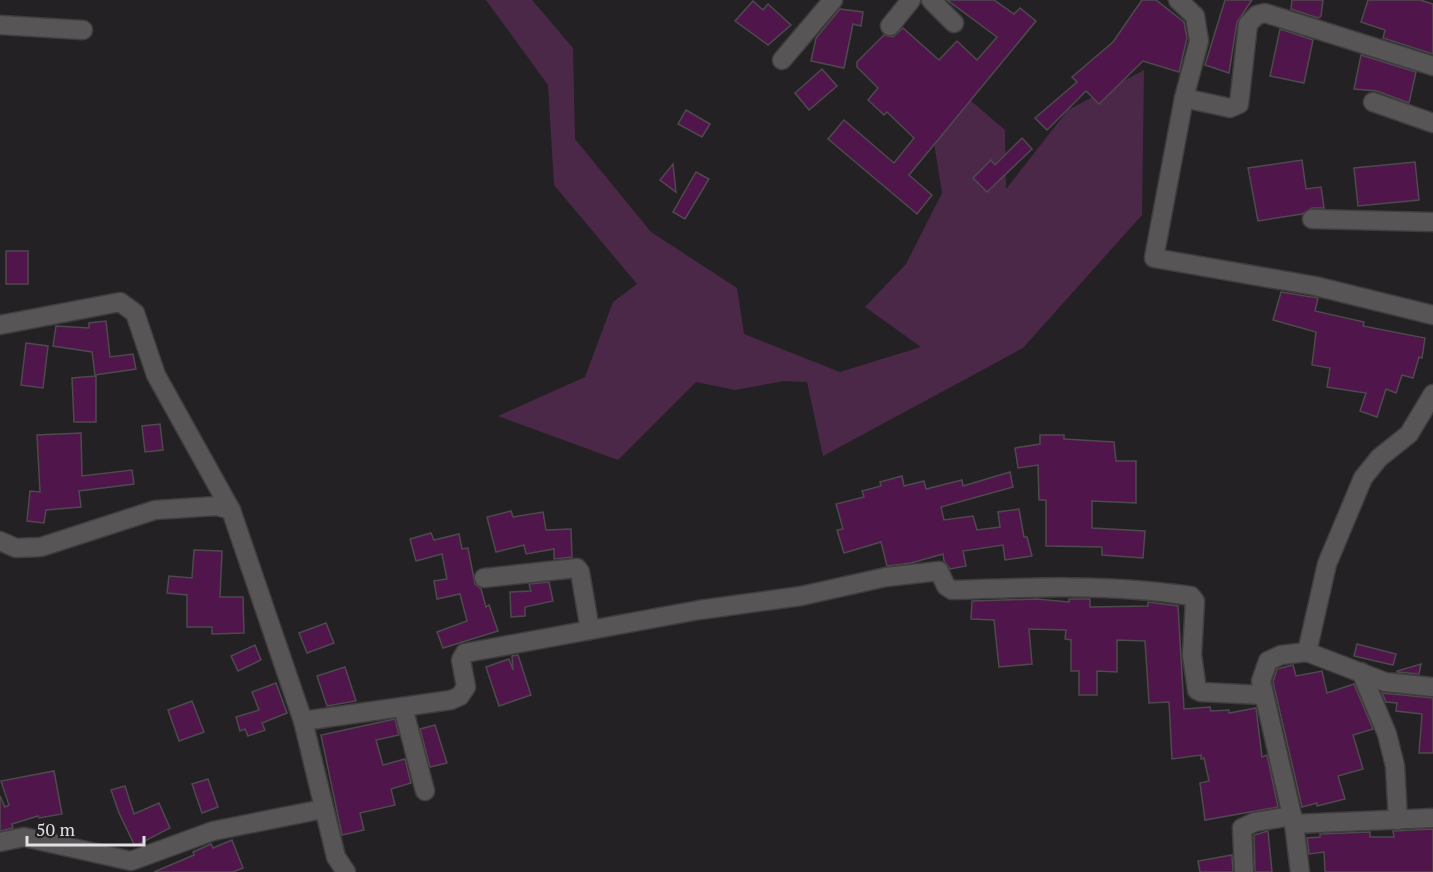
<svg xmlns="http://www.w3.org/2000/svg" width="1433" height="872" viewBox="0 0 1433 872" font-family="'PT Serif',serif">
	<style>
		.green { fill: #4c2848 }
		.building { fill: #50164b; stroke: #4d4a4d; stroke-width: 1.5 }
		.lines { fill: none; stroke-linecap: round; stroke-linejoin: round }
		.minor-casing { stroke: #403d3f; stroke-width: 21 }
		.minor { stroke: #585557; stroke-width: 18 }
	</style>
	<rect width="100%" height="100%" fill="#232123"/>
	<!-- green -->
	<path class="green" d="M486,0H532L573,48L575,139L651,232L737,288L744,334L840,372L921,347L865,307L906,264L942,193L934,143L963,94L1005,130L1006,189L1068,110L1144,70L1142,215L1023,348L823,456L807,382L784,381L735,390L696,382L618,460L498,416L585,377L613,302L637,284L554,185L548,85Z"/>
	<!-- building -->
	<g class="building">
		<path d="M947,0H994L1014,14L1020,8L1036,21L909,175L932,195L917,214L828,139L844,120L894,163L914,138L887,112L884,115L868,100L878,88L857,67V62L884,35L893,37L903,28L939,60L957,41L977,60L997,37Z"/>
		<path d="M1142,0H1156L1184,22L1187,38L1179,72L1143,61L1099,104L1086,91L1047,130L1035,118L1077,82L1072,77L1113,42Z"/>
		<path d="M1225,0H1252L1237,22L1229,73L1205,65Z"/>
		<path d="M1292,0H1323L1321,16L1318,18L1291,9Z"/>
		<path d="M1368,0H1420L1433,4V54L1383,38L1385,30L1361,22Z"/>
		<path d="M753,1L763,10L768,4L791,25L768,45L735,21Z"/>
		<path d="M840,9L863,12L861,26L853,24L844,68L811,61L816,38Z"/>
		<path d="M1280,29L1313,40L1304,83L1270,76Z"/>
		<path d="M1361,55L1416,72L1409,103L1377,91L1354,89Z"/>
		<path d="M822,69L837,86L809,110L795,93Z"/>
		<path d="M686,110L710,124L702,137L678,124Z"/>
		<path d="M1022,138L1032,149L987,192L973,178L991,160L995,165Z"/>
		<path d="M1302,160L1306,189L1321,187L1324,208H1312L1302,214L1258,221L1248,168Z"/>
		<path d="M1415,162L1419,200L1358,206L1354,168Z"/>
		<path d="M673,164L676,192L660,180Z"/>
		<path d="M696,172L709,179L685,219L673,212Z"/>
		<rect x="6" y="251" width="22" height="33"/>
		<path d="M1281,292L1318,298L1315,311L1364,322L1363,326L1425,338L1422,358L1419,357L1413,378L1402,375L1396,393L1386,389L1377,417L1360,411L1366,393L1327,387L1330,368L1312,365L1316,332L1273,320Z"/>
		<path d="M106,321L110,357L133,354L136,369L95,375L92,352L53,346L56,326L89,328V323Z"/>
		<path d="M26,343L48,346L43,388L21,385Z"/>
		<path d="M96,376V422H74L72,378Z"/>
		<path d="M160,424L163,450L145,452L142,426Z"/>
		<path d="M81,433L82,476L132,470L134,484L79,491L81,507L46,510L44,523L27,521L30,491L40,492L37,435Z"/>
		<path d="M1040,435H1064V439L1114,442L1116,461H1136V503L1092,501V528L1145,531L1143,558L1102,555V547L1046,546V500H1039L1038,465L1018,468L1015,448L1040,444Z"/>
		<path d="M1010,472L1013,487L941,507L944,520L973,516L977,530L1000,527L998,512L1019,509L1024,537H1027L1032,556L1005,560L1003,545L963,551L966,566L950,569L944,561L943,554L911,563L887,566L881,542L844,553L837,530L843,529L836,504L864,497L862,491L881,486L880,482L902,476L904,486L924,481L926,489L962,480L963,486Z"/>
		<path d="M511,511L513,517L543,512L546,530L571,529L572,557L554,559V549L526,554L524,545L496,552L487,517Z"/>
		<path d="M431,533L434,540L459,534L462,549L468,548L475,584L481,589L486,607L489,605L498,631L443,648L437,632L467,621L460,594L437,599L434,581L447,579L442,554L416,561L410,539Z"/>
		<path d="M194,550L222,551L220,597H243L244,633L212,634V627H187V595L167,593L169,576L192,578Z"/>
		<path d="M549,582L553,601L525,607V616L511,617L510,592L531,591L529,584Z"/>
		<path d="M1037,599L1069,602V599H1090V607L1148,606V602L1178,606L1184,709L1210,707L1211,711L1229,710V713L1256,708L1262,757L1267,755L1278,807L1205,820L1200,783L1209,781L1204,758L1201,759V755L1172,759L1169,702L1149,703L1145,641L1117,640V672L1097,671V695H1079V671H1071V640L1065,639L1066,630L1029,629L1032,664L999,667L994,620L971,619L972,601Z"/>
		<path d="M326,623L334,643L307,653L299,633Z"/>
		<path d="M1357,644L1396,654L1393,665L1354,656Z"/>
		<path d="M255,645L261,660L238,671L231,656Z"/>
		<path d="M518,655L531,695L499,706L486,667L509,659L513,670L512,656Z"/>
		<path d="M1421,664L1419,674L1397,672V671Z"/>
		<path d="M1293,665L1296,676L1322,671L1327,693L1354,684L1373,729L1353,735L1363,769L1338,776L1345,799L1317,806V803L1302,807L1273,682L1277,669Z"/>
		<path d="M345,667L356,701L327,706L317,676Z"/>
		<path d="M276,683L287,713L262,723L265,730L248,736L245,729L240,731L236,717L259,710L252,692Z"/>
		<path d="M1382,693L1433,698V753H1419L1422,714L1396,711L1397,703L1386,702Z"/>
		<path d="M192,701L204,732L179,741L168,710Z"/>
		<path d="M395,719L399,735L376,740L383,765L405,759L411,783L391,789L395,805L360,813L364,830L342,835L321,735Z"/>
		<path d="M435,725L447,763L430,767L420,729Z"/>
		<path d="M54,771L62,814L39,818L38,816L12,824L13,828L0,831V796L5,807L9,805L1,781Z"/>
		<path d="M208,779L218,807L202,813L192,784Z"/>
		<path d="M125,786L134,814L159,803L170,828L135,846L119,813L111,790Z"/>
		<path d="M1433,829V872H1325L1324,852L1309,854L1307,838L1320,837V834L1370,832V837H1394L1393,831Z"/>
		<path d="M1268,831L1272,872H1255L1254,835Z"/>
		<path d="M232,840L243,868L233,872H154L194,855L193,852L211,844L213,848Z"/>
		<path d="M1232,855L1233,872H1200L1198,861Z"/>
	</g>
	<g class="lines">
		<defs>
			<g id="minor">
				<path d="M931,0L954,23"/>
				<path d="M1178,0L1195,16L1199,41L1184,98L1154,258L1315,286L1433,315"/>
				<path d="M0,25L83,30"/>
				<path d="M890,26L911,0"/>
				<path d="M782,60L833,0"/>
				<path d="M1184,98L1230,108L1239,104L1248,24L1257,15L1265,13L1433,66"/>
				<path d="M1373,102L1433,123"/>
				<path d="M1312,219L1433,222"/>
				<path d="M0,325L120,302L135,313L156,375L231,510"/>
				<path d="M0,541L16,548L41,547L155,510L217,506L231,510L303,721L336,857L346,872"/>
				<path d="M484,578L577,568L580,572L590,630"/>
				<path d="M1307,652L1327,564L1363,478L1379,458L1409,434L1433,394"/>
				<path d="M1361,672L1387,734L1395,766L1398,820"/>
				<path d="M1433,687L1385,682L1307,652L1281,655L1268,661L1261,681L1294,824L1433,818"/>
				<path d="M403,707L425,791"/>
				<path d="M303,721L451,700L460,696L466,687L461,660L465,653L699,610L801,596L886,577L939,571L946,586L952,590C1031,587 1113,584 1191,596L1195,601L1192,655L1197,690L1201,692L1262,695"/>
				<path d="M1294,824L1300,872"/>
				<path d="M0,842L24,837L131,861L213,831L323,809"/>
				<path d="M1244,872L1242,828L1255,822L1292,816"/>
			</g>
		</defs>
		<!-- minor casing -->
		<use href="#minor" class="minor-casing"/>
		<!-- minor -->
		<use href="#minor" class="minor"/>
	</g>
	<!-- scale -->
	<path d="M27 836v9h117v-9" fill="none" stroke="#e1dfe1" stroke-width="3"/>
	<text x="36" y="836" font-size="18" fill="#e1dfe1" stroke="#232123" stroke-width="4.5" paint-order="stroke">50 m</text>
</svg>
